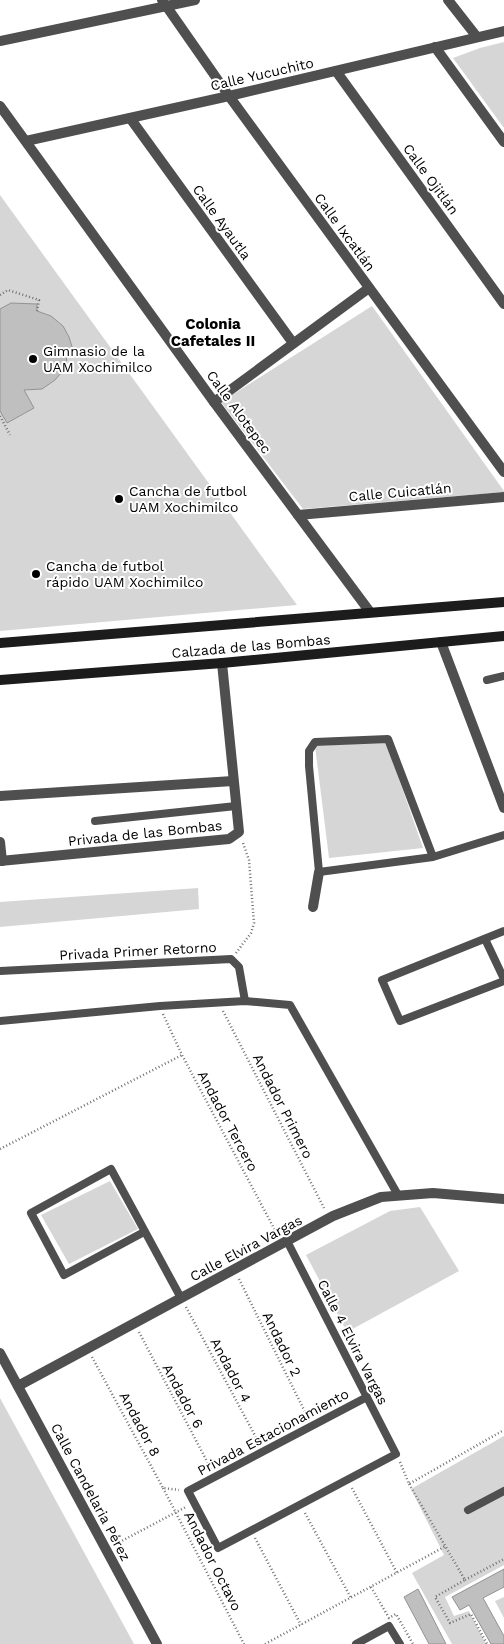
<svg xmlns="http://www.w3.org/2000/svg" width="504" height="1644" viewBox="0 0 504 1644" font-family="'Work Sans',sans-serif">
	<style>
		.green { fill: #d6d6d6 }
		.building { fill: #bfbfbf; stroke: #939393 }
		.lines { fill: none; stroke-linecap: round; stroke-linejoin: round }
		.path { stroke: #717171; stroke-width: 2.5; stroke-dasharray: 1 2.5; stroke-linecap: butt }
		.service { stroke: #4f4f4f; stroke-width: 8 }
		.minor { stroke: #4f4f4f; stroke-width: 10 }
		.tertiary { stroke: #4f4f4f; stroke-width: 10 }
		.secondary { stroke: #1c1c1c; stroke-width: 10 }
		.poi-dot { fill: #000; stroke: #fff; stroke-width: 2 }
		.labels { text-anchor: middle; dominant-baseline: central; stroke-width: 4; stroke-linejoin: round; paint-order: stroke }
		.street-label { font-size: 14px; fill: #000; stroke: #fff }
		.poi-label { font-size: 14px; fill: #000; stroke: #fff; text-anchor: start }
		.neighbourhood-label { font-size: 15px; font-weight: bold; fill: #000; stroke: #fff }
	</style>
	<rect width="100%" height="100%" fill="#fff"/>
	<!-- green -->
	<g class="green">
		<path d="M504,42V128L453,58L480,48Z"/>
		<path d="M0,195L297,605L0,631Z"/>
		<path d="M372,306L504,491V492L303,509L221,402Z"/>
		<path d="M386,742L423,848L329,858L315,746Z"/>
		<path d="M198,888L199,909L0,927V902Z"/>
		<path d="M110,1181L138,1229L69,1264L41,1215Z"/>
		<path d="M420,1207L459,1271L347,1332L306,1255L390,1211Z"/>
		<path d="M0,1398L134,1644H0Z"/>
		<path d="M504,1436V1565L445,1597L454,1616L469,1611L486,1644H452L412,1573L444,1555L411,1489Z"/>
		<path d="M504,1597V1618L495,1601Z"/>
	</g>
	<!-- building -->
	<g class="building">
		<path d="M11,303L37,304V311L51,316L63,326L69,337L73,350L67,352L66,367L55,380L42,389L24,390L34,408L7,423L0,411V309Z"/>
		<path d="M504,1569V1587L483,1598L504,1636V1644H491L469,1605L460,1610L452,1597Z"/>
		<path d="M418,1589L446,1644H429L404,1597Z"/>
	</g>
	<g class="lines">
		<!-- path -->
		<g class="path">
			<path d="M0,295L8,290L39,300L37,311"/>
			<path d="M0,416L10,435"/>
			<path d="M236,953L251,933L254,923L249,860L243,843"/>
			<path d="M223,1011L324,1208"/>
			<path d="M163,1014L182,1055L277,1234"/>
			<path d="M0,1149L182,1055"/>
			<path d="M239,1279L308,1418"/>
			<path d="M186,1307L259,1443"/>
			<path d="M139,1332L211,1469"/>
			<path d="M92,1357L163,1488L179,1490"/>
			<path d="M400,1462L409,1484L504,1430"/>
			<path d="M409,1484L465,1580L435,1597L450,1623L471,1614L487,1644"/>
			<path d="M163,1488L244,1644"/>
			<path d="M352,1488L397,1573"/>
			<path d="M305,1513L351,1598"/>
			<path d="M255,1538L301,1625"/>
			<path d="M116,1544L186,1507"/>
			<path d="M465,1580L504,1559"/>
			<path d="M371,1587L389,1618L396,1614L413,1644"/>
			<path d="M265,1644L446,1546"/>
		</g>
		<!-- service -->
		<g class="service">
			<path d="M487,680L504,676"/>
			<path d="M95,821L236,806"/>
			<path d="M433,857L388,739L315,742L309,751V766L319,872L433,857L504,835"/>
			<path d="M504,931L382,980L400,1021L504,981"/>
			<path d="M485,939L504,979"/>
			<path d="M0,971L231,959L239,967L245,1001"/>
			<path d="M0,1021L160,1006L245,1001L290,1005L398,1195"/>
			<path d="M144,1232L64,1275L31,1213L111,1169L181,1298"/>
			<path d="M287,1241L396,1454L218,1548L188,1491L367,1397"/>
			<path d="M468,1510L504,1491"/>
			<path d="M356,1644L389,1626L400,1644"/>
		</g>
		<!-- minor -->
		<g class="minor">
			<path d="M162,0L229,96L504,472"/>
			<path d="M448,0L477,37"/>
			<path d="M0,41L195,0"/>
			<path d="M435,47L504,142"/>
			<path d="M336,71L504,304"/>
			<path d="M0,106L214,402L370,612"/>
			<path d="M130,118L293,343"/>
			<path d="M26,141L229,96L504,31"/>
			<path d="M214,402L369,288"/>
			<path d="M298,515L504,497"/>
			<path d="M441,642L504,808"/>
			<path d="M0,796L233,781"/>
			<path d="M0,842L2,861"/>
			<path d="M0,861L229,839L239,832L222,663"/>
			<path d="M313,907L319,872"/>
			<path d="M18,1386L333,1216L381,1197L433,1193L504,1199"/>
		</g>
		<!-- tertiary -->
		<path class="tertiary" d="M0,1353L157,1644"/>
		<!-- secondary -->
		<g class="secondary">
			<path d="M0,643L504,602"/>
			<path d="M0,680L222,663L504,636"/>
		</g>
	</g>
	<!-- markers -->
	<g class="poi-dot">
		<circle cx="33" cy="359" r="5"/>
		<circle cx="119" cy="499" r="5"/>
		<circle cx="36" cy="574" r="5"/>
	</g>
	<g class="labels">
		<!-- street labels -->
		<g class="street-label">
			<text transform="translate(262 74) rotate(-13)">Calle Yucuchito</text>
			<text transform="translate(431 179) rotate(54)">Calle Ojitlán</text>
			<text transform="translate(222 222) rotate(54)">Calle Ayautla</text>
			<text transform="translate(345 232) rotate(54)">Calle Ixcatlán</text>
			<text transform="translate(239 412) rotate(54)">Calle Alotepec</text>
			<text transform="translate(400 492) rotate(-5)">Calle Cuicatlán</text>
			<text transform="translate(251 646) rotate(-5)">Calzada de las Bombas</text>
			<text transform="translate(145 833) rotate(-6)">Privada de las Bombas</text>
			<text transform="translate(138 951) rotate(-3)">Privada Primer Retorno</text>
			<text transform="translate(283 1106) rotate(63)">Andador Primero</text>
			<text transform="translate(228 1121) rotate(62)">Andador Tercero</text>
			<text transform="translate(246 1248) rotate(-28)">Calle Elvira Vargas</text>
			<text transform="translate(353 1342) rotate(63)">Calle 4 Elvira Vargas</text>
			<text transform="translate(282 1344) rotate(64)">Andador 2</text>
			<text transform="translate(231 1370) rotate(62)">Andador 4</text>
			<text transform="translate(183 1396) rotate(62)">Andador 6</text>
			<text transform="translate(140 1424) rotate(62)">Andador 8</text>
			<text transform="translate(273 1432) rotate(-28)">Privada Estacionamiento</text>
			<text transform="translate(91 1492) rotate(62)">Calle Candelaria Pérez</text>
			<text transform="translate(213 1561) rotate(63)">Andador Octavo</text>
		</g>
		<!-- poi labels -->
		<g class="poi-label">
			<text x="43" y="351">Gimnasio de la<tspan x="43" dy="16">UAM Xochimilco</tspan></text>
			<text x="129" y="491">Cancha de futbol<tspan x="129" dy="16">UAM Xochimilco</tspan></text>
			<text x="46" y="566">Cancha de futbol<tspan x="46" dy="16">rápido UAM Xochimilco</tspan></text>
		</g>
		<!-- neighbourhood labels -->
		<g class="neighbourhood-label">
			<text x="213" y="324">Colonia<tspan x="213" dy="17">Cafetales II</tspan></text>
		</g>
	</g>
</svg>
